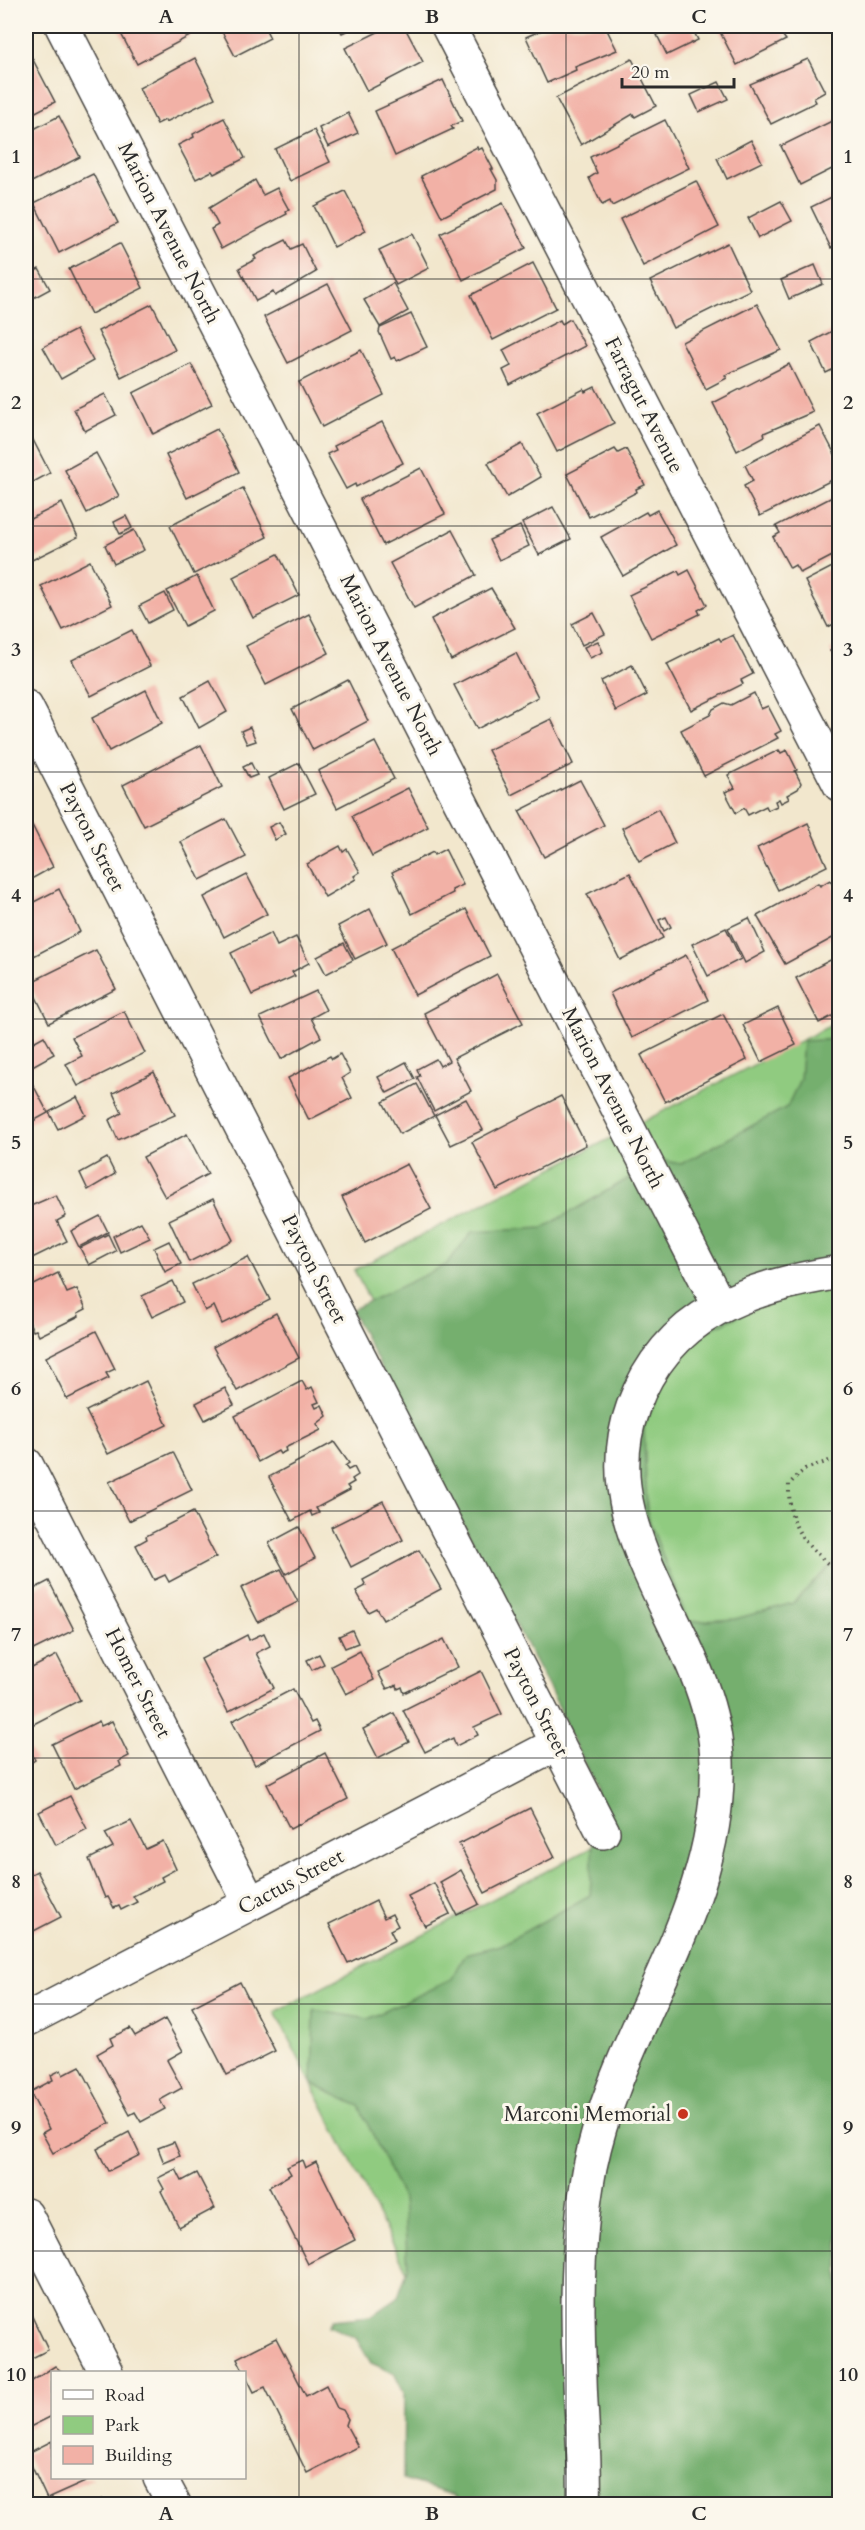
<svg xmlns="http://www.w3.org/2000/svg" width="865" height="2530" viewBox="0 0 865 2530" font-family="Cardo,serif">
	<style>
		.green { fill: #90cb80; stroke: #5e7b56; stroke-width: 1.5 }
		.forest { fill: #74af6e; stroke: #506d4c; stroke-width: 1.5 }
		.building { fill: #f2b1a6 }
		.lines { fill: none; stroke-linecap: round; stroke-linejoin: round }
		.minor-casing { stroke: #494743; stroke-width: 36 }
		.path { stroke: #494743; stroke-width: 4; stroke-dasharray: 1.5 4.5; stroke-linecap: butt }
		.minor { stroke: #fff; stroke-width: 33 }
		.grid { fill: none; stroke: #2b2b2b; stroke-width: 1.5; stroke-opacity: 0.55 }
		.poi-dot { fill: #c8321e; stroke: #fbf7ec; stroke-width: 2 }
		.labels { text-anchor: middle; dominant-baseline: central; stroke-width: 6; stroke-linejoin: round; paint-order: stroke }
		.street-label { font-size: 21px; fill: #2b2b2b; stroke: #fbf7ec }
		.poi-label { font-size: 21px; fill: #2b2b2b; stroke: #fbf7ec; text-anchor: end }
		.neatline { fill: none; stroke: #2b2b2b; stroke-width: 2 }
		.grid-label { font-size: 20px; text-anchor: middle; font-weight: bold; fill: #2b2b2b }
	</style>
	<rect width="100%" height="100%" fill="#fbf7ec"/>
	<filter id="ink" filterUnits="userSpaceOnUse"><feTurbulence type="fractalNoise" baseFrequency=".0167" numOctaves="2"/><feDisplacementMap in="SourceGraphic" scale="12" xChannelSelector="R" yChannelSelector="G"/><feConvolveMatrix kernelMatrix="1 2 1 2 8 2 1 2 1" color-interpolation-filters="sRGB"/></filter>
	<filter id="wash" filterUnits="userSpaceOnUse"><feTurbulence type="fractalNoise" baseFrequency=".008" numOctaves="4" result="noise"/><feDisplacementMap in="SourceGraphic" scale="24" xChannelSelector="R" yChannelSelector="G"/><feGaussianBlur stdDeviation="1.35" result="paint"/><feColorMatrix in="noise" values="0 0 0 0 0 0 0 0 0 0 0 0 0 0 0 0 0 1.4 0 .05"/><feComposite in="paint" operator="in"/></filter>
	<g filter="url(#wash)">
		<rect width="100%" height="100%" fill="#f2e7cd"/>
		<!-- green -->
		<path class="green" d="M839,1021V2504L495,2444L275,2012L637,1824L354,1270Z"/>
		<!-- forest -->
		<path class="forest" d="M839,1039V1268L690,1339L660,1388L644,1427L647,1515L688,1622L735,1619L793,1603L839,1557V2504H458L454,2496L403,2479L404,2393L394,2373L371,2363L356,2338L329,2326L333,2320L371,2316L398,2297L408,2268L403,2199L359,2106L312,2084L314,2010L368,2019L451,1980L466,1954L501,1945L590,1895L596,1788L567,1729L560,1709L351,1310L446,1265L472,1232L543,1228L660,1160L681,1164L787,1107L800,1079L803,1041Z"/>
		<g id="blocks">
			<!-- building -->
			<g class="building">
				<path d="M26,26H30L32,30L26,34Z"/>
				<path d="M117,26H204L205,28L137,64Z"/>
				<path d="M219,26H264L270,38L235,56Z"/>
				<path d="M338,26H357L342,33Z"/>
				<path d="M390,26H404L423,62L367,91L345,48Z"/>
				<path d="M551,26H605L617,50L575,67L576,70L547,83L526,37Z"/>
				<path d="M675,26H691L698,40L667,55L657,35Z"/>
				<path d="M717,26H794L796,30L783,36L786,40L737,65Z"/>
				<path d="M31,56L55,102L26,117V59Z"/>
				<path d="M195,58L215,98L166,122L165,120L157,124L139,88Z"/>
				<path d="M632,59L656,106L635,117L633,114L581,145L556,98Z"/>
				<path d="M808,59L825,92L814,98L816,102L771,124L750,84Z"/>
				<path d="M443,80L462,121L451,126L453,129L395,156L375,111Z"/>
				<path d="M719,82L728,99L699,112L691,95Z"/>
				<path d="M348,113L358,133L328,147L319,128Z"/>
				<path d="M59,116L80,157L26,185V133Z"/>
				<path d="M840,117V165L800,185L781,146Z"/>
				<path d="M224,118L245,158L214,174L212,171L196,179L178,145L194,137L193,134Z"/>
				<path d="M665,120L689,168L612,206L610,201L602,205L589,178L597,173L590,157Z"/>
				<path d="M314,130L330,162L290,181L275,149Z"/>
				<path d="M751,140L762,162L727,179L717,158Z"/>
				<path d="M477,147L478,150L482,148L493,169H491L497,180V189L442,217L421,176Z"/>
				<path d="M93,174L118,223L59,253L34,203Z"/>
				<path d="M255,180L263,195L277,188L289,210L286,212L287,214L221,249L211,229L218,225L209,208Z"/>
				<path d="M696,181L719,227L643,266L620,219Z"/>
				<path d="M345,191L366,231L334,247L314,206Z"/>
				<path d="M840,193V244L831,248L811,207Z"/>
				<path d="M781,201L792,221L758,238L748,218Z"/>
				<path d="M503,203L526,248L463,280L440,234Z"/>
				<path d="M412,234L429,268L396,285L379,250Z"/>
				<path d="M286,240L291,249L302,244L316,272L275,296L273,292L256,301L239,268L256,259L254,256Z"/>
				<path d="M120,243L143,288L91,314L69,269Z"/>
				<path d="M728,243L750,290L673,328L650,281Z"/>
				<path d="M533,263L556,308L493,340L471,295Z"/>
				<path d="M815,265L823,284L789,299L781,280Z"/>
				<path d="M26,267L29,274L39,269L50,289L26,302Z"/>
				<path d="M393,283L408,311L380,327L364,300Z"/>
				<path d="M328,284L352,330L288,363L264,317Z"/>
				<path d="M152,304L175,350L121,377L98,331Z"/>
				<path d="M757,304L781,350L725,375L727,378L706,389L682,342Z"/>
				<path d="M411,314L427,347L397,361L395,357L391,359L379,332L380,328Z"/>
				<path d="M570,319L585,346L510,385L503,370L511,366L503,350L560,320L562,324Z"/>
				<path d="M840,327V366L826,373L811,342Z"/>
				<path d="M76,330L93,361L61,379L43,347Z"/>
				<path d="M361,350L384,395L322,427L299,382Z"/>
				<path d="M191,364L212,404L153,434L133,393Z"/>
				<path d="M789,364L813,412L764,433L765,436L737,451L713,403Z"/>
				<path d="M595,387L614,423L557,452L537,413L584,389L585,392Z"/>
				<path d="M105,394L116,415L85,431L74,409Z"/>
				<path d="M382,422L403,463L356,487L355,484L346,489L327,454L336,450L334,446Z"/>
				<path d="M820,426L840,464V476L760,516L744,486L753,481L745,465Z"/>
				<path d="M217,429L239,472L187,498L166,455Z"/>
				<path d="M30,434L50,473L26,486V436Z"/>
				<path d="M522,444L541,477L507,497L488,463Z"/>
				<path d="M615,449L618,453L626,449L645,485L636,489L637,492L589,517L567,474Z"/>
				<path d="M96,453L119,496L87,513L65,470Z"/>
				<path d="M421,468L445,514L383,545L360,499Z"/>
				<path d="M243,488L267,537L194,574L170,526Z"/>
				<path d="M840,493V552L800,573L795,565L790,568L773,537L780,533L776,526Z"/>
				<path d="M62,503L78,537L26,563V521Z"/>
				<path d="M553,507L571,539L539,555L522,523Z"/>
				<path d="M657,510L676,545L623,576L601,537L646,512L648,515Z"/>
				<path d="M126,516L132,528L120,534L114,522Z"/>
				<path d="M520,526L529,546L499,560L489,540Z"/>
				<path d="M134,530L144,550L114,564L105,545Z"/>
				<path d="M452,530L476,575L414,608L390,563Z"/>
				<path d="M278,554L299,595L253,618L233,577Z"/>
				<path d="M90,561L112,605L63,630L41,586Z"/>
				<path d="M840,563V621L828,627L805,581Z"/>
				<path d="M689,570L707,605L698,610L700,614L651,638L629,595L678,571L680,575Z"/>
				<path d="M197,576L214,611L185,626L167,591Z"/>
				<path d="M491,588L515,628L451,660L431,619Z"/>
				<path d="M165,593L173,610L148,623L139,606Z"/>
				<path d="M594,613L605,634L582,645L572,624Z"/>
				<path d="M309,614L329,653L266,685L246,646Z"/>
				<path d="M132,630L150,666L91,696L72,660Z"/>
				<path d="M733,635L753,674L741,680L743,684L691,710L667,664L719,638L721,641Z"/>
				<path d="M840,640V669L830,650L837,646L835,642Z"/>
				<path d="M598,641L603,652L590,658L584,647Z"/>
				<path d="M516,653L538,697L477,729L454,685Z"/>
				<path d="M632,665L647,695L616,711L601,681Z"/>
				<path d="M348,680L368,721L313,750L292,709Z"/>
				<path d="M210,681L227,712L199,728L183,696Z"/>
				<path d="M146,690L162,723L109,751L92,718Z"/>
				<path d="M754,693L761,709L768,706L781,731L775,734L778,738L704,776L681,730L710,715L713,709L724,703L731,705Z"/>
				<path d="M551,719L573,764L511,795L488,750Z"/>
				<path d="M250,727L256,741L247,744L241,731Z"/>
				<path d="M375,742L394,779L337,808L318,771Z"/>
				<path d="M201,745L222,787L144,826L123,785Z"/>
				<path d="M779,750L781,753L787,750L797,770L795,771L801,783L798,789L787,795L789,799L781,803L779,799L775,801L777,806L768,810L766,806L748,815L744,808L736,813L725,792L735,788L728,775Z"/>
				<path d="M251,763L257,775L249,778L243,767Z"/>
				<path d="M299,763L315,794L284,809L269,778Z"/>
				<path d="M580,780L604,825L544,857L519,811Z"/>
				<path d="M408,788L428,827L372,856L352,816Z"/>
				<path d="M658,809L675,843L639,861L622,828Z"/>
				<path d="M226,819L246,857L200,880L181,842Z"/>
				<path d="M279,822L286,834L275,840L269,827Z"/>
				<path d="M808,823L827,866L778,890L757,848Z"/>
				<path d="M32,825L53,867L26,882V828Z"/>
				<path d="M340,846L343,852L347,849L360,872L354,876L356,879L325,897L307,864Z"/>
				<path d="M445,849L463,885L452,890L453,893L412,914L392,872L433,852L434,855Z"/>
				<path d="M630,873L663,938L620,960L587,894Z"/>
				<path d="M247,875L267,914L224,937L204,897Z"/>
				<path d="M830,880L840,898V934L785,964L757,916L818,883L820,886Z"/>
				<path d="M59,889L80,932L26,960V906Z"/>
				<path d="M370,909L387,943L355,959L338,926Z"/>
				<path d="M466,909L490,956L415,995L391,948Z"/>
				<path d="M666,917L671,927L664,931L659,920Z"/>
				<path d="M749,918L765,952L745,963L728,928Z"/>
				<path d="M726,928L741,959L708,976L692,944Z"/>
				<path d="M271,933L277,946L296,937L309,963L292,972L295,976L252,995L231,953Z"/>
				<path d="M344,943L353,960L326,974L317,957Z"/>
				<path d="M96,950L116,989L49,1023L29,983Z"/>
				<path d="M686,955L708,1000L632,1038L610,993Z"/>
				<path d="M840,955V1012L819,1023L796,978Z"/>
				<path d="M497,974L523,1023L454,1058L471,1091L434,1111L417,1077L420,1076L417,1069L436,1059L440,1066L449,1061L424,1013Z"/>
				<path d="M316,991L326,1010L311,1018L321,1037L281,1059L260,1017Z"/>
				<path d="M778,1008L796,1045L761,1062L743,1025Z"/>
				<path d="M124,1011L145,1053L78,1086L66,1064L82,1056L72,1037Z"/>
				<path d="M723,1014L747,1060L665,1102L641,1055Z"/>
				<path d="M44,1036L54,1054L27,1069L26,1046Z"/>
				<path d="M340,1054L350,1073L342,1078L352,1098L309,1120L288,1078L330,1056L332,1059Z"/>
				<path d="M406,1062L415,1079L387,1093L378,1077Z"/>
				<path d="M154,1072L175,1115L118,1140L109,1120L122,1113L113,1093Z"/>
				<path d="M31,1081L48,1113L26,1125V1084Z"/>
				<path d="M417,1084L434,1116L400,1134L383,1102Z"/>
				<path d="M561,1096L586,1145L497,1190L472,1142Z"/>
				<path d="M77,1097L86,1115L58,1129L49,1112Z"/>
				<path d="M466,1099L483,1130L451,1145L435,1115Z"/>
				<path d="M187,1134L208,1174L165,1197L143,1157Z"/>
				<path d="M107,1158L115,1174L88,1190L80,1173Z"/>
				<path d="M407,1164L431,1209L365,1243L342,1197Z"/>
				<path d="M56,1195L66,1216L57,1221L67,1241L26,1261V1208Z"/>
				<path d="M213,1199L233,1240L189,1262L169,1220Z"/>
				<path d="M100,1216L108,1232L79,1247L71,1231Z"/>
				<path d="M141,1222L150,1238L120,1252L113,1236Z"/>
				<path d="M108,1234L116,1251L89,1265L80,1248Z"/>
				<path d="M169,1241L181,1264L165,1272L154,1248Z"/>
				<path d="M248,1257L270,1300L222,1324L214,1306L205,1311L192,1284Z"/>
				<path d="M58,1273L67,1293L77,1289L86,1309L78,1313L79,1316L39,1336L36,1330L33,1331L26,1314V1289Z"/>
				<path d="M173,1281L183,1302L152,1317L142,1296Z"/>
				<path d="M276,1313L299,1358L237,1391L213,1347Z"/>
				<path d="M96,1331L115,1369L106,1373L109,1378L67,1399L46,1357Z"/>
				<path d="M146,1381L167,1425L108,1454L86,1411Z"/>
				<path d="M302,1381L307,1390L312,1387L319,1402L314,1404L316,1408L322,1405L327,1416L317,1424L321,1430L285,1448L286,1451L280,1454L278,1451L258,1462L235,1416Z"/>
				<path d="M225,1388L234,1405L205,1420L196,1403Z"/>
				<path d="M334,1442L349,1463L345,1466L348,1470L354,1467L358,1475L352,1479L354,1482L347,1486L350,1490L316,1508L319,1513L312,1516L310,1511L292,1521L269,1477Z"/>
				<path d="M173,1452L192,1490L129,1521L109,1482Z"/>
				<path d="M383,1501L403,1540L351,1567L331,1527Z"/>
				<path d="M193,1512L216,1557L169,1582L165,1575L154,1580L136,1545L147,1539L146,1536Z"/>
				<path d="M299,1527L315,1558L286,1574L269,1543Z"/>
				<path d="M419,1550L441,1589L383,1620L376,1608L368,1612L356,1591L366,1586L363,1580Z"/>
				<path d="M281,1569L298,1602L258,1622L241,1588Z"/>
				<path d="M49,1581L74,1630L27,1653L26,1593Z"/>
				<path d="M352,1630L358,1643L345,1648L339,1636Z"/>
				<path d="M264,1633L270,1646L256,1653L274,1688L228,1712L201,1659L247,1635L249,1640Z"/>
				<path d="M444,1639L458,1667L404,1693L402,1687L398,1689L397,1685L387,1689L378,1672Z"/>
				<path d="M360,1651L374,1680L346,1694L331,1666Z"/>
				<path d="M319,1654L324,1664L312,1670L307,1660Z"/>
				<path d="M57,1655L80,1700L26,1728V1671Z"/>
				<path d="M481,1671L502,1714L474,1727L478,1735L456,1746L453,1738L425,1752L403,1710Z"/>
				<path d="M293,1689L311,1723L315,1721L320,1731L255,1765L232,1721Z"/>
				<path d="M394,1713L409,1742L378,1758L363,1729Z"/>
				<path d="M99,1721L101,1726L112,1721L129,1756L119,1761L121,1766L74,1789L52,1744Z"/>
				<path d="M26,1743L35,1760L26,1766Z"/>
				<path d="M325,1753L348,1799L290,1829L267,1784Z"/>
				<path d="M70,1796L87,1829L56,1845L39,1812Z"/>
				<path d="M530,1808L555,1857L485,1893L459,1844Z"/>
				<path d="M131,1821L146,1849L163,1841L176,1869L161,1877L163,1881L133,1896L137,1902L121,1910L119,1906L114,1908L108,1897L105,1898L89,1859L113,1847L105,1833Z"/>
				<path d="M461,1870L479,1904L457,1915L440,1882Z"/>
				<path d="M37,1871L61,1917L26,1935V1877Z"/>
				<path d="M434,1883L450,1914L425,1926L408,1896Z"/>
				<path d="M376,1901L384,1918L392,1914L398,1926L390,1930L395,1940L348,1963L329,1924Z"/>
				<path d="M240,1982L275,2051L227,2075L192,2007Z"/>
				<path d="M165,2019L183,2051L167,2060L182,2088L160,2100L165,2109L141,2122L135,2112L130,2115L97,2054L113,2045L110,2038L130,2028L135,2036Z"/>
				<path d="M80,2066L110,2123L53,2153L42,2133L49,2129L30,2092L53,2080L51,2075L61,2070L63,2075Z"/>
				<path d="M129,2132L140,2155L108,2171L97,2149Z"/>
				<path d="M174,2142L180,2156L164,2163L158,2148Z"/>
				<path d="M302,2160L305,2168L316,2162L355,2240L308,2264L269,2187L291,2174L287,2167Z"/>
				<path d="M176,2169L182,2181L197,2173L215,2208L179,2227L161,2191L164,2189L158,2178Z"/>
				<path d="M26,2304L48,2350L26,2361Z"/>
				<path d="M276,2338L306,2396L326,2385L337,2408L343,2410L348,2419L346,2425L358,2447L307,2473L265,2387L254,2392L237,2358Z"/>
				<path d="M55,2366L62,2372H52V2416L28,2428L26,2423V2385Z"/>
				<path d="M52,2441V2478H94L47,2499L26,2454Z"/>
				<path d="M102,2499L105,2504H91Z"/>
			</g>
		</g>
	</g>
	<g filter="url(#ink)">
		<use href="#blocks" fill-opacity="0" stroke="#494743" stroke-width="1.5"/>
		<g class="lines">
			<defs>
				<g id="minor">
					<path d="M62,26L719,1305"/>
					<path d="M448,26L840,785"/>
					<path d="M26,707L603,1832"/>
					<path d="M26,1464L250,1903"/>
					<path d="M26,2020L557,1744"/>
					<path d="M26,2215L106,2372"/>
					<path d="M160,2478L174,2504"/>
					<path d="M584,2504C586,2462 581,2420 580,2378C576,2308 577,2236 590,2167C618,2026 722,1910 717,1761C713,1636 586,1536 633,1407C668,1312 749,1287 840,1272"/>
				</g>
			</defs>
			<!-- minor casing -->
			<use href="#minor" class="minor-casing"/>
			<!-- path -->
			<path class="path" d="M840,1464L832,1460L805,1469L789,1484C788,1531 806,1545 840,1574"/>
			<!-- minor -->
			<use href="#minor" class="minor"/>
		</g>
	</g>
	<!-- grid -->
	<path class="grid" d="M299,26V2504M566,26V2504M26,279H840M26,526H840M26,772H840M26,1019H840M26,1265H840M26,1511H840M26,1758H840M26,2004H840M26,2251H840"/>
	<!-- markers -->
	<circle class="poi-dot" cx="683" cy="2114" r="6"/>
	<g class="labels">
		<!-- street labels -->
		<g class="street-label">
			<text transform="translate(169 233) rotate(63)">Marion Avenue North</text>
			<text transform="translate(644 405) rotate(63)">Farragut Avenue</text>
			<text transform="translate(391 665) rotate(63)">Marion Avenue North</text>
			<text transform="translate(92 837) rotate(63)">Payton Street</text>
			<text transform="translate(613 1098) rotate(63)">Marion Avenue North</text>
			<text transform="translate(314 1269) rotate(63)">Payton Street</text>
			<text transform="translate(138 1683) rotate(63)">Homer Street</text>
			<text transform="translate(536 1702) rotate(63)">Payton Street</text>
			<text transform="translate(291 1882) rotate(-28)">Cactus Street</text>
		</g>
		<!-- poi labels -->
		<g class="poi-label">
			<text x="671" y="2114">Marconi Memorial</text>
		</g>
	</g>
	<!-- margin -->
	<rect width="865" height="2530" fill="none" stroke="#fbf7ec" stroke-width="66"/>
	<!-- legend -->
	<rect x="51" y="2371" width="195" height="108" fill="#fbf7ec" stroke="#a8a59f" stroke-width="1.5"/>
	<rect x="63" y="2390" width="30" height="9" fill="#ffffff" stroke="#a8a59f" stroke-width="1.5"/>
	<text x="105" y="2401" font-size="18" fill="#2b2b2b">Road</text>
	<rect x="63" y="2416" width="30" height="18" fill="#90cb80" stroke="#a8a59f" stroke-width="1.5"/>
	<text x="105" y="2431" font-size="18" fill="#2b2b2b">Park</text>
	<rect x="63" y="2446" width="30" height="18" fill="#f2b1a6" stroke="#a8a59f" stroke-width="1.5"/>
	<text x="105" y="2461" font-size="18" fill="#2b2b2b">Building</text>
	<!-- scale -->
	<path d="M622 78v9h112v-9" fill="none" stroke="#2b2b2b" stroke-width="3"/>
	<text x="631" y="78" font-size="18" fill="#2b2b2b" stroke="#fbf7ec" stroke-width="4.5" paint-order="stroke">20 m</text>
	<rect x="33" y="33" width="799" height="2464" class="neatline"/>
	<g class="grid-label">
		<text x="166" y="23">A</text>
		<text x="432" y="23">B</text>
		<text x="699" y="23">C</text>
		<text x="16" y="163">1</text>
		<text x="848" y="163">1</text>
		<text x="16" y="409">2</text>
		<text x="848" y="409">2</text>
		<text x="16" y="656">3</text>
		<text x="848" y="656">3</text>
		<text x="16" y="902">4</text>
		<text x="848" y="902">4</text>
		<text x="16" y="1149">5</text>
		<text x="848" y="1149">5</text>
		<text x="16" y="1395">6</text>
		<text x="848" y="1395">6</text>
		<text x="16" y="1641">7</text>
		<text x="848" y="1641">7</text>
		<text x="16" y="1888">8</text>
		<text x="848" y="1888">8</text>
		<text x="16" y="2134">9</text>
		<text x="848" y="2134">9</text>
		<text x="16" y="2381">10</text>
		<text x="848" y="2381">10</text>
		<text x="166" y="2520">A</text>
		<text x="432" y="2520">B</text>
		<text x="699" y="2520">C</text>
	</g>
</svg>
